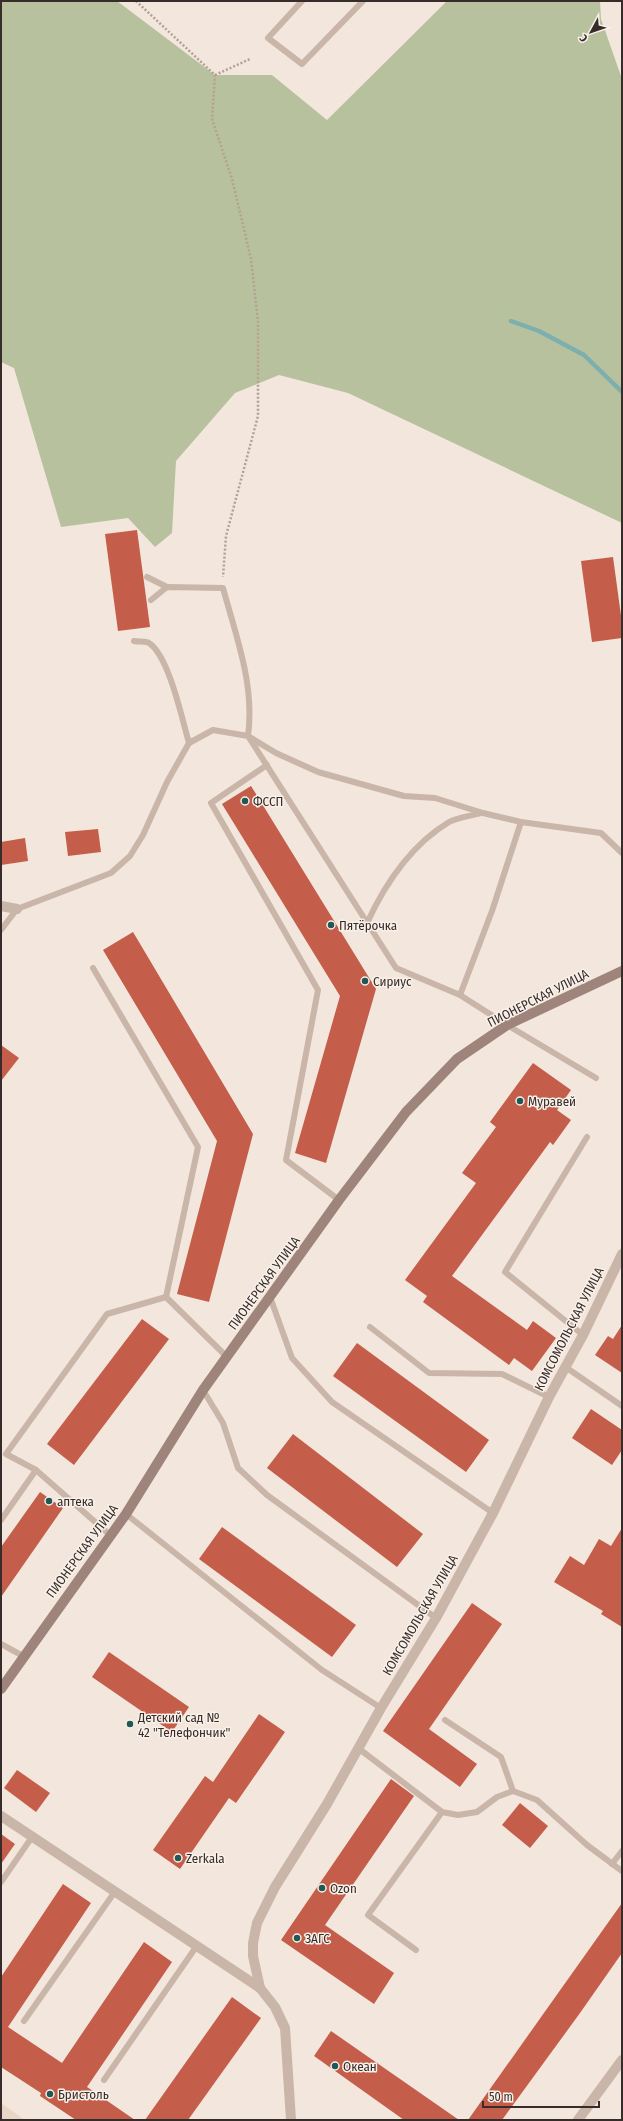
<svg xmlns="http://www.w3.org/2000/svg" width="623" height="2121" viewBox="0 0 623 2121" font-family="'Fira Sans Condensed',sans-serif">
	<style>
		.green { fill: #b8c19d }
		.plaza { fill: #ead6c4 }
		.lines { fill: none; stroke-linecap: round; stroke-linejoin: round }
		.stream { stroke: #7cafad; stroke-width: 4.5 }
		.building { fill: #c45d49 }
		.path { stroke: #b69f93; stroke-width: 2.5; stroke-dasharray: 2 2; stroke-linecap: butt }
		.service { stroke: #cab5a9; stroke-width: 6 }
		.minor { stroke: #cab5a9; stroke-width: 10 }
		.secondary { stroke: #9e847a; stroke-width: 10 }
		.poi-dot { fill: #1f5857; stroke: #f9f1e9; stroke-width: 1.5 }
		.labels { text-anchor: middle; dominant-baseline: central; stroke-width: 3; stroke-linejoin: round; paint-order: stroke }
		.poi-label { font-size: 13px; fill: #372c29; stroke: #f9f1e9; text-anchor: start }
		.street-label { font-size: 13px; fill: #372c29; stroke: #f9f1e9 }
	</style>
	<rect width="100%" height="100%" fill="#f2e6dd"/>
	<!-- green -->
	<path class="green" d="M1,1H117L215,75H272L327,120L447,1H600L601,19L622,79V523L348,393L279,375L235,393L176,461L172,533L155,547L128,518L61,527L14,368L1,362Z"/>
	<!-- plaza -->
	<path class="plaza" d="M1,2103L25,2120H1Z"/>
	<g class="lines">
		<!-- stream -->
		<path class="stream" d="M511,321L539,331L584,355L622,392"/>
	</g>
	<!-- building -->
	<g class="building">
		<path d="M137,530L150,627L118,631L105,534Z"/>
		<path d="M613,557L622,623V638L592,642L581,561Z"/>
		<path d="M251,786L376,989L326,1163L295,1153L340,996L222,804Z"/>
		<path d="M98,829L101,852L68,856L65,832Z"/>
		<path d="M25,838L28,861L1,865V842Z"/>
		<path d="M133,932L253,1134L209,1302L177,1294L217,1141L103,950Z"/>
		<path d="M1,1045L19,1058L1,1081Z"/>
		<path d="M533,1063L571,1090L557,1110L571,1120L553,1145L550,1142L452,1276L527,1330L533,1321L556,1338L532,1371L514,1358L509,1365L423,1302L427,1296L405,1280L476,1183L462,1173L496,1127L490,1122Z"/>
		<path d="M142,1319L169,1339L74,1465L47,1444Z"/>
		<path d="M622,1325V1373L595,1355L608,1336L613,1339Z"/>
		<path d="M357,1343L489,1440L466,1472L333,1376Z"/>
		<path d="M591,1409L622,1430V1450L612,1465L572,1438Z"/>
		<path d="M293,1434L423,1534L397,1567L267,1468Z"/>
		<path d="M40,1492L63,1508L1,1597V1547Z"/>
		<path d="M222,1527L356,1625L332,1657L199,1559Z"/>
		<path d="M622,1528V1627L601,1614L603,1611L554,1582L570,1556L584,1565L599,1539L611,1546Z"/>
		<path d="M472,1603L502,1624L429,1729L477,1764L460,1787L383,1731Z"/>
		<path d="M109,1652L189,1707L172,1732L92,1677Z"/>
		<path d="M259,1714L285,1732L236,1803L229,1798L180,1869L153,1850L205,1776L213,1782Z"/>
		<path d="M17,1770L50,1793L36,1812L4,1788Z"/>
		<path d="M391,1779L414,1796L325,1925L394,1973L374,2004L281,1940Z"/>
		<path d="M520,1803L548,1826L530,1848L502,1825Z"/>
		<path d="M1,1834L15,1844L1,1864Z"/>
		<path d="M63,1884L91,1903L8,2027L62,2063L144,1942L172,1962L87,2087L135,2120H76L40,2096L41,2093L1,2067V1977Z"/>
		<path d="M622,1903V1953L580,2013L502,2120H468Z"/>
		<path d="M232,1997L261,2018L188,2120H145Z"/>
		<path d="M331,2031L459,2120H404L314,2056Z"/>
	</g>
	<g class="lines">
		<!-- path -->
		<g class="path">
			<path d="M136,1L215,75L212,119L232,179L251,259L258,322V416L226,536L223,577"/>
			<path d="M215,75L250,59"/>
		</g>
		<!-- service -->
		<g class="service">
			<path d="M302,1L268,38L302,64L363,1"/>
			<path d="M147,577L167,587"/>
			<path d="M151,600L167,587L223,588C236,636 255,685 248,736L276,753L318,772L404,796L435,798L483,813L521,822L601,833L622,853"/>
			<path d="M134,641C139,642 146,641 149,643C169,656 182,719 189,743"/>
			<path d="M267,765L211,803L318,990L286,1160L339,1200"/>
			<path d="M367,923C385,884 411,845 449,822C458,817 472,816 481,813"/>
			<path d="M1,930L17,909L111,873L130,856L143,835L167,782L189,743L213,730L248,736L396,968L460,995L507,1025L596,1078"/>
			<path d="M93,968L198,1147L166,1297L227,1357"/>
			<path d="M460,995L492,911L521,822"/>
			<path d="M270,1297L292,1358L332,1402L493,1513"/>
			<path d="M370,1327L429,1373L502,1374L549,1397"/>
			<path d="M583,1335L505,1272L587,1137"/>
			<path d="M564,1366L622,1406"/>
			<path d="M203,1390L223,1423L238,1468L267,1495L436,1618"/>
			<path d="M126,1514L322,1670L381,1708"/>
			<path d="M1,1520L36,1470"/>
			<path d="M110,1535L36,1470L6,1454L107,1314L166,1297"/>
			<path d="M1,1644L23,1656"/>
			<path d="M445,1720L501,1757L513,1791"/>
			<path d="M358,1748L442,1812L458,1815L477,1812L497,1797L513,1791L537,1800L587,1845L622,1871"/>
			<path d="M612,1864L622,1851"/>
			<path d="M1,1882L32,1837"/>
			<path d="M416,1950L368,1915L442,1812"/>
			<path d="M24,2021L114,1893"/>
			<path d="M104,2080L196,1947"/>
		</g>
		<!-- minor -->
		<g class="minor">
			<path d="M1,906L17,909"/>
			<path d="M1,1816L260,1988L275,2007L285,2028L291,2120"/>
			<path d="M260,1988L253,1956V1943L257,1923L275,1887L327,1804L381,1708L436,1618L493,1513L549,1397L583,1335L622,1254"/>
			<path d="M578,2120L622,2060"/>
		</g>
		<!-- secondary -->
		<path class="secondary" d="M1,1689L126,1514L203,1390L339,1200L406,1112L457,1059L507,1025L622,971"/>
	</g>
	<!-- markers -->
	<g class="poi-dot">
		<circle cx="245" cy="801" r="4"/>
		<circle cx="331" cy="925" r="4"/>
		<circle cx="365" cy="981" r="4"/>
		<circle cx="520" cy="1101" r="4"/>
		<circle cx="49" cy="1501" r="4"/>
		<circle cx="130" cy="1724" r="4"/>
		<circle cx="178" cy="1858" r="4"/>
		<circle cx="322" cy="1888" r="4"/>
		<circle cx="297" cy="1938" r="4"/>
		<circle cx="335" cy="2066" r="4"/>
		<circle cx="50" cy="2094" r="4"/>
	</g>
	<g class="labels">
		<!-- poi labels -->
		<g class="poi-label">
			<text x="253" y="801">ФССП</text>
			<text x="339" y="925">Пятёрочка</text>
			<text x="373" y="981">Сириус</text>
			<text x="528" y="1101">Муравей</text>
			<text x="57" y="1501">аптека</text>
			<text x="138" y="1717">Детский сад №<tspan x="138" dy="15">42 "Телефончик"</tspan></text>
			<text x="186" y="1858">Zerkala</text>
			<text x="330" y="1888">Ozon</text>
			<text x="305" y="1938">ЗАГС</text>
			<text x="343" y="2066">Океан</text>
			<text x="58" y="2094">Бристоль</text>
		</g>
		<!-- street labels -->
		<g class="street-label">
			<text transform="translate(538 998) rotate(-27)">ПИОНЕРСКАЯ УЛИЦА</text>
			<text transform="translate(264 1283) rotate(-54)">ПИОНЕРСКАЯ УЛИЦА</text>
			<text transform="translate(569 1329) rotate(-63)">КОМСОМОЛЬСКАЯ УЛИЦА</text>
			<text transform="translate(82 1551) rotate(-54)">ПИОНЕРСКАЯ УЛИЦА</text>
			<text transform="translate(420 1615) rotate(-60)">КОМСОМОЛЬСКАЯ УЛИЦА</text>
		</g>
	</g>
	<!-- border -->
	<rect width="623" height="2121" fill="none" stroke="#372c29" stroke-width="4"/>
	<!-- north arrow -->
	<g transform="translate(591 32) rotate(230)" stroke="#f9f1e9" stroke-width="3" paint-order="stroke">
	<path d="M0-3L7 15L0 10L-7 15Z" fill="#372c29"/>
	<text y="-6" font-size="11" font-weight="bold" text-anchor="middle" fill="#372c29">С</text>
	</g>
	<!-- scale -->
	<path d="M483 2101v6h116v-6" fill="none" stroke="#372c29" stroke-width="2"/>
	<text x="489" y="2101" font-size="12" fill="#372c29" stroke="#f9f1e9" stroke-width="3" paint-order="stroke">50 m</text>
</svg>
